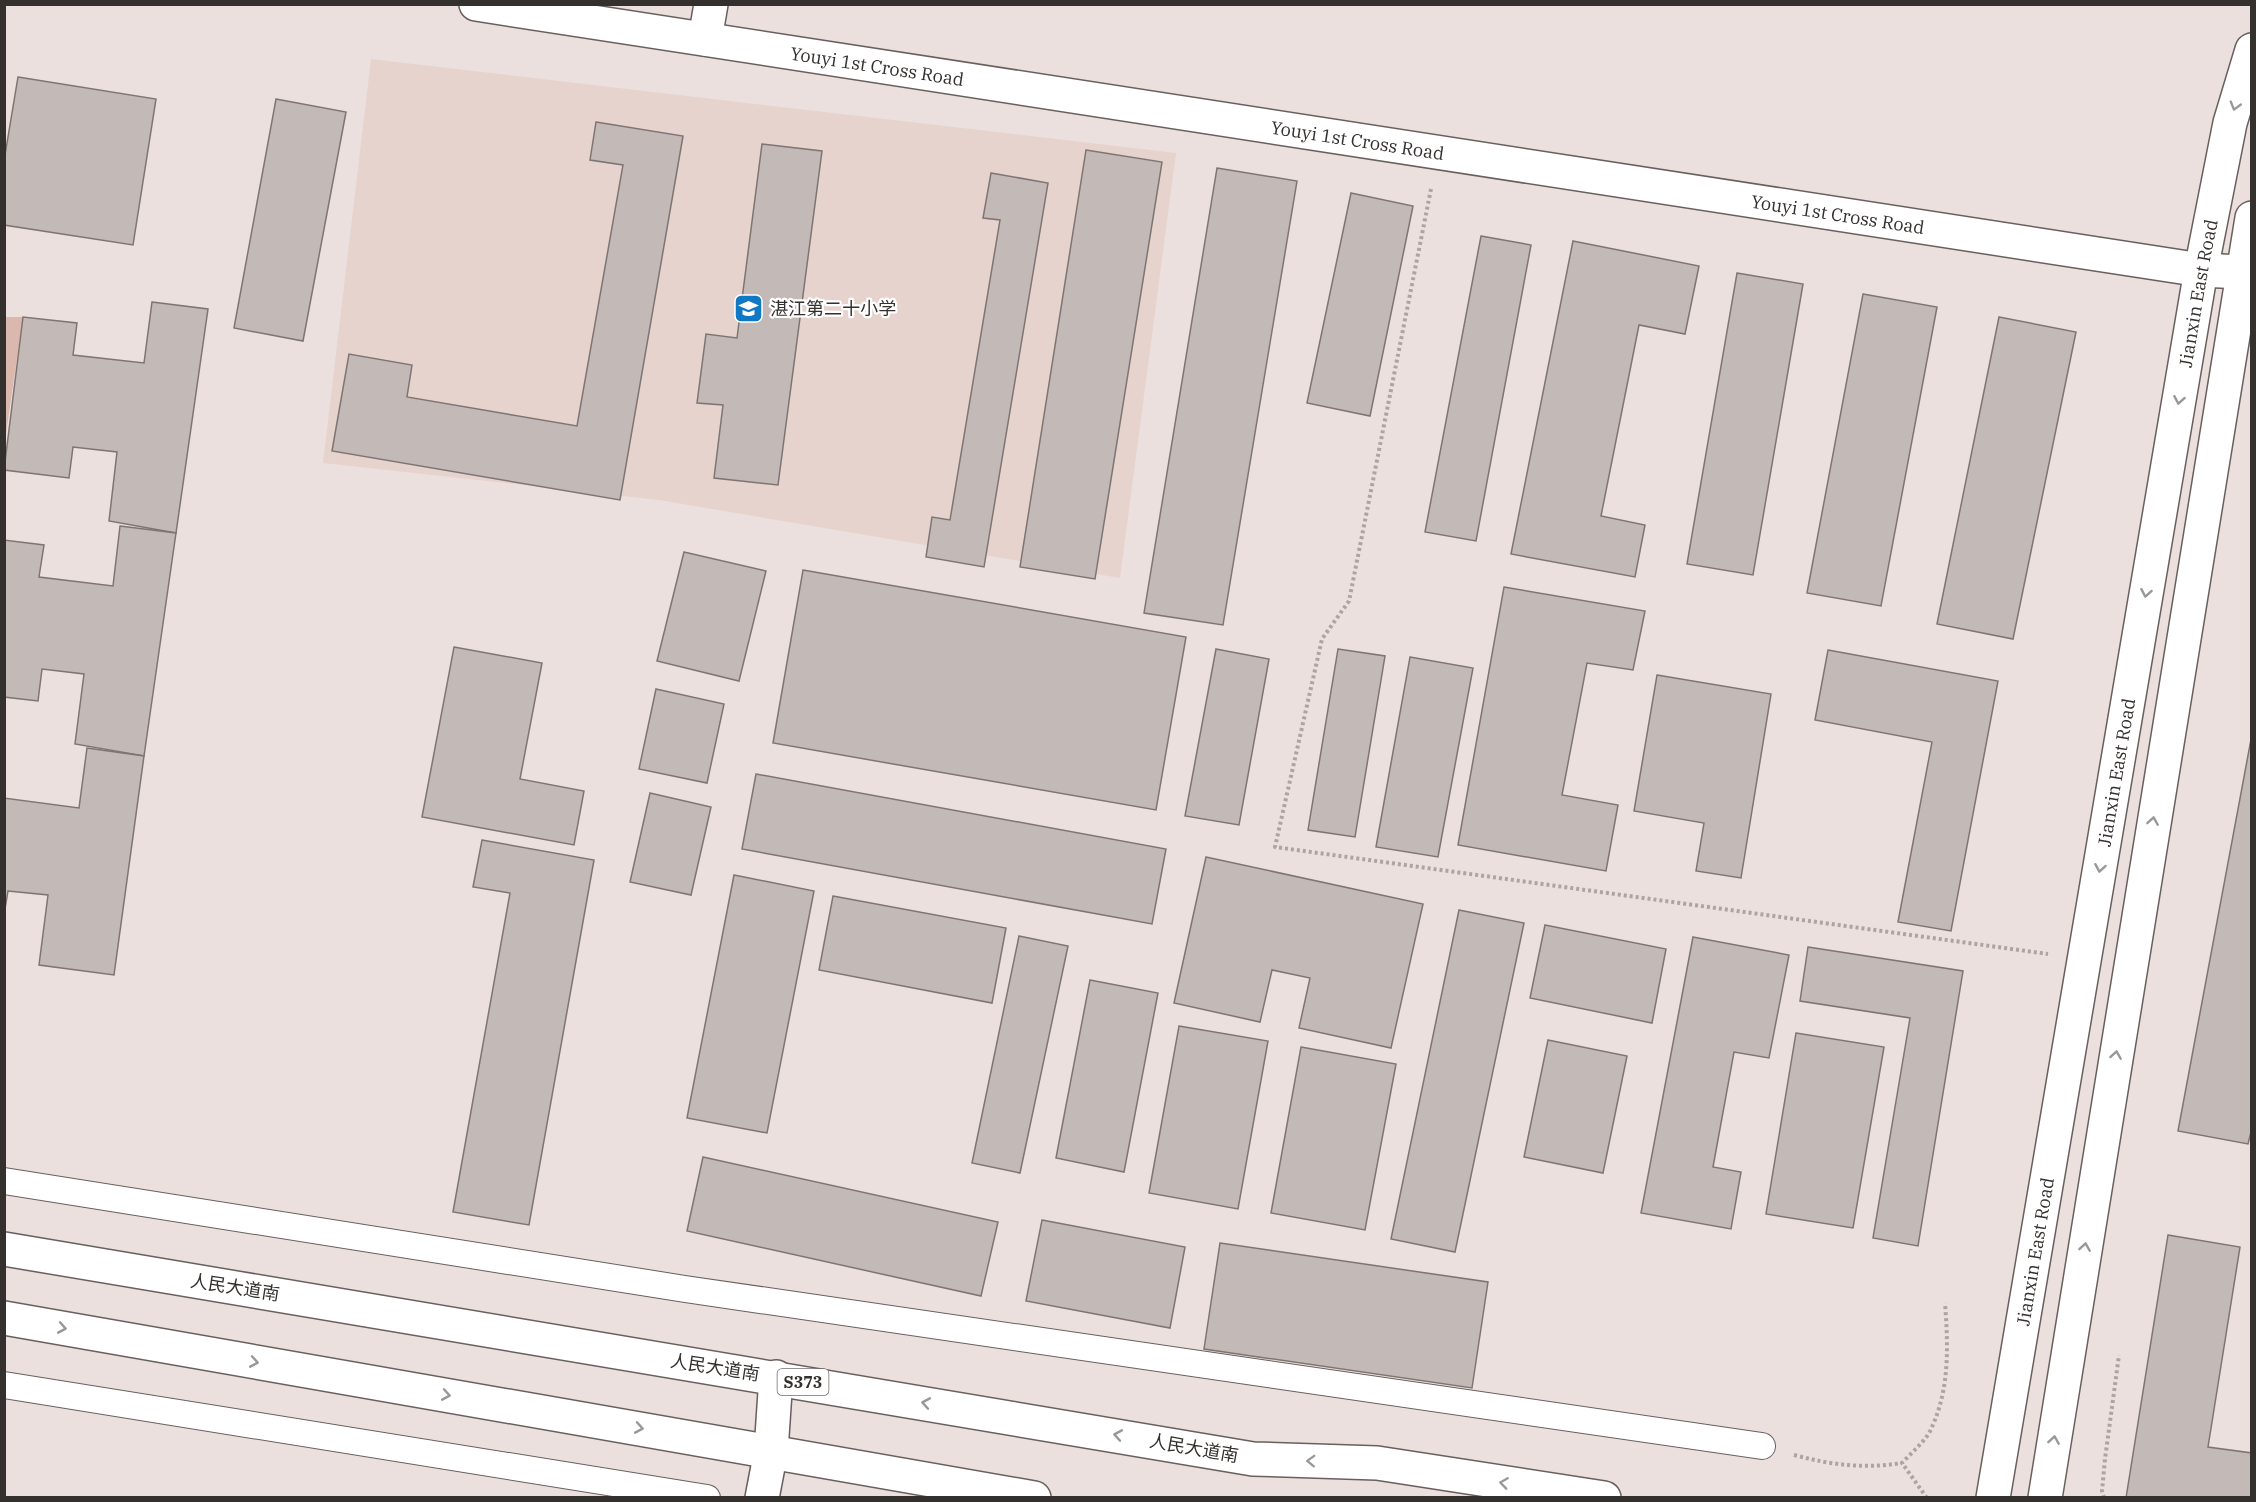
<svg xmlns="http://www.w3.org/2000/svg" width="2256" height="1502" viewBox="0 0 2256 1502" font-family="'IBM Plex Serif','Noto Sans SC',serif">
	<style>
		.built { fill: #e6d3cd }
		.green { fill: #dab8ae }
		.building { fill: #c3b9b6; stroke: #7e7572; stroke-width: 1.5 }
		.lines { fill: none; stroke-linecap: round; stroke-linejoin: round }
		.service-casing { stroke: #695f5d; stroke-width: 28 }
		.minor-casing { stroke: #695f5d; stroke-width: 36 }
		.tertiary-casing { stroke: #695f5d; stroke-width: 36 }
		.primary-casing { stroke: #695f5d; stroke-width: 36 }
		.path { stroke: #ada4a2; stroke-width: 4; stroke-dasharray: 3 3; stroke-linecap: butt }
		.service { stroke: #fff; stroke-width: 26 }
		.minor { stroke: #fff; stroke-width: 33 }
		.tertiary { stroke: #fff; stroke-width: 33 }
		.primary { stroke: #fff; stroke-width: 33 }
		.oneway { stroke: #9a9896 }
		.labels { text-anchor: middle; dominant-baseline: central; stroke-width: 4.5; stroke-linejoin: round; paint-order: stroke }
		.shield { fill: #fff; stroke: #716e6d; stroke-width: 1.5 }
		.shield-label { font-size: 16px; font-weight: bold; fill: #34302e }
		.street-label { font-size: 18px; fill: #34302e; stroke: #fff }
		.poi-label { font-size: 18px; fill: #34302e; stroke: #fff; text-anchor: start }
	</style>
	<rect width="100%" height="100%" fill="#ebe0dd"/>
	<!-- built -->
	<path class="built" d="M371,59L1176,153L1120,578L659,500L323,463Z"/>
	<!-- green -->
	<path class="green" d="M5,317H23L5,441L4,317Z"/>
	<!-- building -->
	<g class="building">
		<path d="M18,77L156,99L133,245L4,225V161Z"/>
		<path d="M276,99L346,112L303,341L234,328Z"/>
		<path d="M596,122L683,136L620,500L332,451L349,354L412,365L407,397L577,426L623,165L590,160Z"/>
		<path d="M762,144L822,151L778,485L714,478L723,405L697,403L706,334L737,338Z"/>
		<path d="M1086,150L1162,162L1095,579L1020,567Z"/>
		<path d="M1217,168L1297,181L1223,625L1144,613Z"/>
		<path d="M991,173L1048,183L984,567L926,557L932,517L950,520L1000,220L983,218Z"/>
		<path d="M1351,193L1413,206L1370,416L1307,403Z"/>
		<path d="M1481,236L1531,245L1476,541L1425,532Z"/>
		<path d="M1573,241L1699,266L1685,334L1639,325L1601,516L1645,525L1635,577L1511,554Z"/>
		<path d="M1737,273L1803,284L1753,575L1687,564Z"/>
		<path d="M1863,294L1937,307L1881,606L1807,593Z"/>
		<path d="M152,302L208,309L176,533L109,521L117,452L73,447L69,478L4,470L23,317L77,323L73,355L144,363Z"/>
		<path d="M1999,317L2076,332L2013,639L1937,624Z"/>
		<path d="M120,526L176,533L144,756L75,744L84,674L42,669L38,701L4,697V540L44,545L39,577L113,586Z"/>
		<path d="M684,552L766,571L739,681L657,661Z"/>
		<path d="M803,570L1186,637L1156,810L773,743Z"/>
		<path d="M1504,587L1645,611L1633,670L1587,663L1562,795L1618,805L1606,871L1458,845Z"/>
		<path d="M454,647L542,663L520,779L584,791L574,845L422,817Z"/>
		<path d="M1216,649L1269,659L1239,825L1185,816Z"/>
		<path d="M1338,649L1385,656L1355,837L1308,830Z"/>
		<path d="M1828,650L1998,681L1951,931L1898,922L1932,742L1815,720Z"/>
		<path d="M1410,657L1473,668L1438,857L1376,847Z"/>
		<path d="M1657,675L1771,694L1741,878L1696,871L1704,823L1634,811Z"/>
		<path d="M656,689L724,704L707,783L639,769Z"/>
		<path d="M2252,734V1128L2248,1144L2178,1131Z"/>
		<path d="M87,748L144,756L114,975L39,965L48,895L8,891L4,915V798L79,808Z"/>
		<path d="M756,774L1166,849L1152,924L742,849Z"/>
		<path d="M650,793L711,807L691,895L630,882Z"/>
		<path d="M482,840L594,860L529,1225L453,1212L510,893L473,887Z"/>
		<path d="M1206,857L1423,904L1391,1048L1299,1028L1310,978L1272,970L1260,1022L1174,1003Z"/>
		<path d="M734,875L814,891L767,1133L687,1118Z"/>
		<path d="M833,896L1006,928L992,1003L819,970Z"/>
		<path d="M1459,910L1524,923L1455,1252L1391,1239Z"/>
		<path d="M1545,925L1666,949L1652,1023L1530,998Z"/>
		<path d="M1019,936L1068,946L1020,1173L972,1163Z"/>
		<path d="M1693,937L1789,955L1769,1058L1734,1052L1713,1167L1741,1172L1731,1229L1641,1213Z"/>
		<path d="M1808,947L1963,971L1918,1246L1873,1238L1910,1018L1800,1001Z"/>
		<path d="M1090,980L1158,993L1124,1172L1056,1158Z"/>
		<path d="M1179,1026L1268,1041L1238,1209L1149,1193Z"/>
		<path d="M1796,1033L1884,1047L1853,1228L1766,1214Z"/>
		<path d="M1548,1040L1627,1056L1603,1173L1524,1157Z"/>
		<path d="M1301,1047L1396,1064L1365,1230L1271,1213Z"/>
		<path d="M703,1157L998,1222L981,1296L687,1231Z"/>
		<path d="M1042,1220L1185,1247L1170,1328L1026,1301Z"/>
		<path d="M2168,1235L2240,1247L2208,1447L2252,1453V1498H2126Z"/>
		<path d="M1220,1243L1488,1282L1472,1388L1204,1349Z"/>
	</g>
	<g class="lines">
		<defs>
			<g id="service">
				<path d="M4,1181L685,1289L1762,1446"/>
				<path d="M4,1385L707,1498"/>
			</g>
			<g id="minor">
				<path id="s1" d="M476,4L2201,270L2241,272"/>
				<path d="M705,39L711,4"/>
				<path d="M762,1498L771,1451L776,1377"/>
			</g>
			<g id="tertiary">
				<path id="s2" d="M1993,1498L2201,270L2230,123L2252,50"/>
				<path d="M2045,1498L2252,218"/>
			</g>
			<g id="primary">
				<path d="M4,1249L1253,1459L1377,1463L1604,1498"/>
				<path d="M4,1318L1034,1498"/>
			</g>
		</defs>
		<!-- service casing -->
		<use href="#service" class="service-casing"/>
		<!-- minor casing -->
		<use href="#minor" class="minor-casing"/>
		<!-- tertiary casing -->
		<use href="#tertiary" class="tertiary-casing"/>
		<!-- primary casing -->
		<use href="#primary" class="primary-casing"/>
		<!-- path -->
		<g class="path">
			<path d="M1431,189L1349,601L1322,639L1275,847L2048,954"/>
			<path d="M1794,1455C1832,1465 1863,1469 1902,1463"/>
			<path d="M1927,1498L1902,1463C1912,1452 1927,1440 1932,1427C1950,1387 1948,1345 1945,1303"/>
			<path d="M2104,1498L2102,1491L2105,1459L2119,1355"/>
		</g>
		<!-- service -->
		<use href="#service" class="service"/>
		<!-- minor -->
		<use href="#minor" class="minor"/>
		<!-- tertiary -->
		<use href="#tertiary" class="tertiary"/>
		<!-- primary -->
		<use href="#primary" class="primary"/>
	</g>
	<!-- one-way arrows -->
	<defs><path id="oneway-chevron" d="M-2-3.5L2.5 0L-2 3.5" fill="none" stroke-width="1.6" stroke-linecap="round" stroke-linejoin="round" transform="scale(1.5)"/></defs>
	<g class="oneway">
		<use href="#oneway-chevron" transform="translate(2235 106) rotate(106)"/>
		<use href="#oneway-chevron" transform="translate(2179 400) rotate(100)"/>
		<use href="#oneway-chevron" transform="translate(2146 593) rotate(100)"/>
		<use href="#oneway-chevron" transform="translate(2153 821) rotate(-81)"/>
		<use href="#oneway-chevron" transform="translate(2100 868) rotate(100)"/>
		<use href="#oneway-chevron" transform="translate(2116 1055) rotate(-81)"/>
		<use href="#oneway-chevron" transform="translate(2085 1247) rotate(-81)"/>
		<use href="#oneway-chevron" transform="translate(62 1328) rotate(10)"/>
		<use href="#oneway-chevron" transform="translate(254 1362) rotate(10)"/>
		<use href="#oneway-chevron" transform="translate(446 1395) rotate(10)"/>
		<use href="#oneway-chevron" transform="translate(926 1403) rotate(-170)"/>
		<use href="#oneway-chevron" transform="translate(639 1428) rotate(10)"/>
		<use href="#oneway-chevron" transform="translate(1118 1435) rotate(-170)"/>
		<use href="#oneway-chevron" transform="translate(2054 1440) rotate(-81)"/>
		<use href="#oneway-chevron" transform="translate(1311 1461) rotate(-178)"/>
		<use href="#oneway-chevron" transform="translate(1504 1483) rotate(-172)"/>
	</g>
	<!-- icons -->
	<defs>
		<symbol id="school-square" viewBox="-11 -11 22 22"><rect x="-9" y="-9" width="18" height="18" rx="4" fill="#1178c4" stroke="#fff"/><path d="M0-5L7-2L0 1L-7-2ZM-4 1L0 2.5L4 1V4Q0 6-4 4Z" fill="#fff"/></symbol>
	</defs>
	<g fill-rule="evenodd">
		<use href="#school-square" x="732" y="292" width="33" height="33"/>
	</g>
	<g class="labels">
		<!-- shield labels -->
		<rect class="shield" x="777.5" y="1369" width="51" height="26" rx="4.5"/>
		<g class="shield-label">
			<text x="803" y="1382">S373</text>
		</g>
		<!-- street labels -->
		<g class="street-label">
			<text stroke="none"><textPath href="#s1" startOffset="406">Youyi 1st Cross Road</textPath></text>
			<text stroke="none"><textPath href="#s1" startOffset="892">Youyi 1st Cross Road</textPath></text>
			<text stroke="none"><textPath href="#s1" startOffset="1378">Youyi 1st Cross Road</textPath></text>
			<text stroke="none"><textPath href="#s2" startOffset="1222">Jianxin East Road</textPath></text>
			<text stroke="none"><textPath href="#s2" startOffset="736">Jianxin East Road</textPath></text>
			<text stroke="none"><textPath href="#s2" startOffset="250">Jianxin East Road</textPath></text>
			<text transform="translate(235 1287) rotate(9)">人民大道南</text>
			<text transform="translate(715 1367) rotate(9)">人民大道南</text>
			<text transform="translate(1194 1448) rotate(10)">人民大道南</text>
		</g>
		<!-- poi labels -->
		<g class="poi-label">
			<text x="770" y="308">湛江第二十小学</text>
		</g>
	</g>
	<!-- border -->
	<rect width="2256" height="1502" fill="none" stroke="#34302e" stroke-width="12"/>
</svg>
